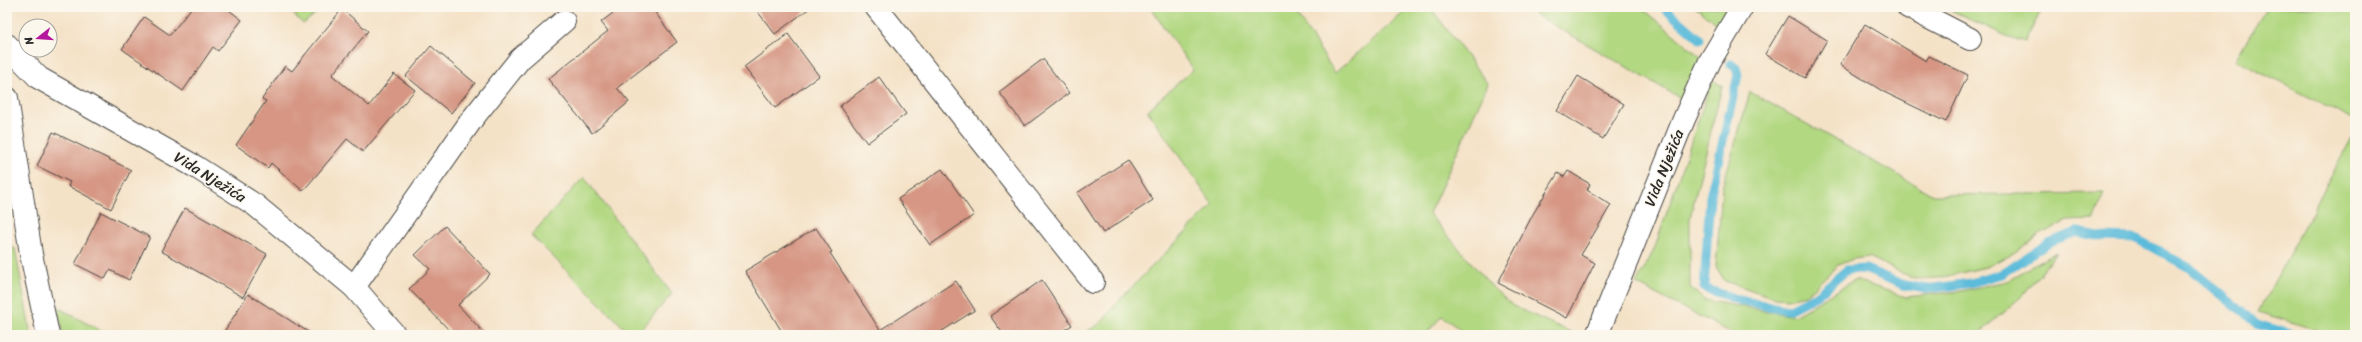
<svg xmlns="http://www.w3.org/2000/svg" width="2362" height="342" viewBox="0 0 2362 342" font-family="Sriracha,sans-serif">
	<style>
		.green { fill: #b2d882; stroke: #6e8256 }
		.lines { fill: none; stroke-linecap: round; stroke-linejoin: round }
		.stream { stroke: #5cbbda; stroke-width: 9 }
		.building { fill: #d69683 }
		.minor-casing { stroke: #494642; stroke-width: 24 }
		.minor { stroke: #fff; stroke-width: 22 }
		.labels { text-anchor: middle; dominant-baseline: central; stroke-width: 3; stroke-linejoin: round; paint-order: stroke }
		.street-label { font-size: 15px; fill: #2b2b2b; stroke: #fbf7ec }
	</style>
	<rect width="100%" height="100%" fill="#fbf7ec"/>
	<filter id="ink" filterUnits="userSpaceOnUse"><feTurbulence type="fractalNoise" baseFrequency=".025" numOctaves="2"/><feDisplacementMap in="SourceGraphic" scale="8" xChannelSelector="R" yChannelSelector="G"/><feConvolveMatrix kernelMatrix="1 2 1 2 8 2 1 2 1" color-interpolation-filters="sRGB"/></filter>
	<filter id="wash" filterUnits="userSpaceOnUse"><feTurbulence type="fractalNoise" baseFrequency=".012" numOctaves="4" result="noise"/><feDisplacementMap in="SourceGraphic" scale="16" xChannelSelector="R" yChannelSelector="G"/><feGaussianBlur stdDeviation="0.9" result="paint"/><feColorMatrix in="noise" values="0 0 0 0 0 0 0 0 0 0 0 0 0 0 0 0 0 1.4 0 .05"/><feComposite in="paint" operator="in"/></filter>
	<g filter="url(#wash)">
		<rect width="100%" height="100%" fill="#f4e2c7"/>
		<!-- green -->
		<g class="green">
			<path d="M287,7H324L303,24Z"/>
			<path d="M1150,7H1292L1335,73L1410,7H1430L1488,84L1429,214L1494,289L1513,306L1577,335H1467L1442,316L1425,335H1081L1101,323L1121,298L1213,205L1147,110L1193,70Z"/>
			<path d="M1534,7H1641L1703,59L1682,99L1531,12Z"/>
			<path d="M1695,7H1727L1719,25Z"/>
			<path d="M1944,7H2043L2025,42L2004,35Z"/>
			<path d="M2267,7H2355V120L2235,60Z"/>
			<path d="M1712,80L1722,86L1690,218V287L1704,300L1794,316L1855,280L1906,297L1961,291L2007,281L2057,252L2022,296L1977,335H1736L1636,284L1654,250Z"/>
			<path d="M1750,92L1933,195L2104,193L2095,220L2067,221L2043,233L2009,256L1986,267L1939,278L1914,279L1869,257L1853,259L1838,265L1806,295L1788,299L1775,298L1725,281L1716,267L1722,188Z"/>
			<path d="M2355,132V335H2326L2323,332L2258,312Z"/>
			<path d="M584,177L672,294L636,335H631L531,235Z"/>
			<path d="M15,248L31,335H7V249Z"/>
			<path d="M57,307L108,335H63Z"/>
		</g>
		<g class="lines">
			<!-- stream -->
			<g class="stream">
				<path d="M1663,7L1700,39"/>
				<path d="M1731,64L1736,68L1738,75L1710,197L1704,288L1739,300L1788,310L1816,296L1847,270L1865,269L1904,285L1927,289L1971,283L2001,274L2049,243L2077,232L2102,237L2135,238L2188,267L2257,324L2294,335"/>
			</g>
		</g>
		<g id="blocks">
			<!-- building -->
			<g class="building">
				<path d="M192,7H225L242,20L218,51L213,47L183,91L122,49L144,17L170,35Z"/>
				<path d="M621,7H651L677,42L617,88L629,102L592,133L548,79L608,31L601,22Z"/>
				<path d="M754,7H811L775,34Z"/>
				<path d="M342,9L368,31L332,75L369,106L394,74L415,90L363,152L347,139L303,191L271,163L268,168L236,145L266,101L262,99L285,66L292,71Z"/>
				<path d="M1788,16L1827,40L1805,78L1765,54Z"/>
				<path d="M1865,24L1926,61L1929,56L1968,75L1946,122L1884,92L1840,65Z"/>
				<path d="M788,34L819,76L775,108L744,67Z"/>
				<path d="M431,46L475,83L451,113L406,76Z"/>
				<path d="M1043,59L1069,93L1025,126L999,92Z"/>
				<path d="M1578,76L1624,104L1603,139L1557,111Z"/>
				<path d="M879,77L906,114L867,143L840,106Z"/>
				<path d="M53,132L131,170L111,209L68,186L70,182L37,166Z"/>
				<path d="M1128,160L1153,200L1103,233L1077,193Z"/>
				<path d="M942,169L974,215L930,245L898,199Z"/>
				<path d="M1568,171L1590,184L1587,190L1611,205L1581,255L1595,263L1567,318L1498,283L1533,214L1558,173L1564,177Z"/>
				<path d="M185,208L267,254L243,297L161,251Z"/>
				<path d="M101,212L150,237L129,280L110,270L105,279L75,264Z"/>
				<path d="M445,226L490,274L458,305L486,335H454L409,289L430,269L415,255Z"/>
				<path d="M816,228L832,252L830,253L880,330L956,281L975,310L936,335H784L745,271Z"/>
				<path d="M1042,280L1072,325L1057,335H1004L990,316Z"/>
				<path d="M248,294L313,335H222Z"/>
			</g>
		</g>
	</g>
	<g filter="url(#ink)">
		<use href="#blocks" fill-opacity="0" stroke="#494642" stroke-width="1"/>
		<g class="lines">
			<defs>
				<g id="minor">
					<path d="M876,7L1093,282"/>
					<path d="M1908,7L1970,39"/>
					<path d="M7,45L39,78L196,167L255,205L354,287L395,335"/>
					<path d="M7,98L31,254L48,335"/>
					<path d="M354,287L473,118L520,59L564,21"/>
					<path d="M1597,335L1684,119L1710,61L1742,7"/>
				</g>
			</defs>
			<!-- minor casing -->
			<use href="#minor" class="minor-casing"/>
			<!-- minor -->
			<use href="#minor" class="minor"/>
		</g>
	</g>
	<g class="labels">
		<!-- street labels -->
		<g class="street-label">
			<text transform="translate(1664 168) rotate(-68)">Vida Nježića</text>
			<text transform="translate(210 177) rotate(32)">Vida Nježića</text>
		</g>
	</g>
	<!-- margin -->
	<rect width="2362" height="342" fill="none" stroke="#fbf7ec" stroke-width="24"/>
	<!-- north arrow -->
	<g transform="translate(38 38) rotate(253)"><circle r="19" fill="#fbf7ec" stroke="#a8a59f"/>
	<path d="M0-3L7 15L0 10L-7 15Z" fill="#b5179e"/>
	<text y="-6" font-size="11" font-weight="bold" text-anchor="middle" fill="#2b2b2b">N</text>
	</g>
</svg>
